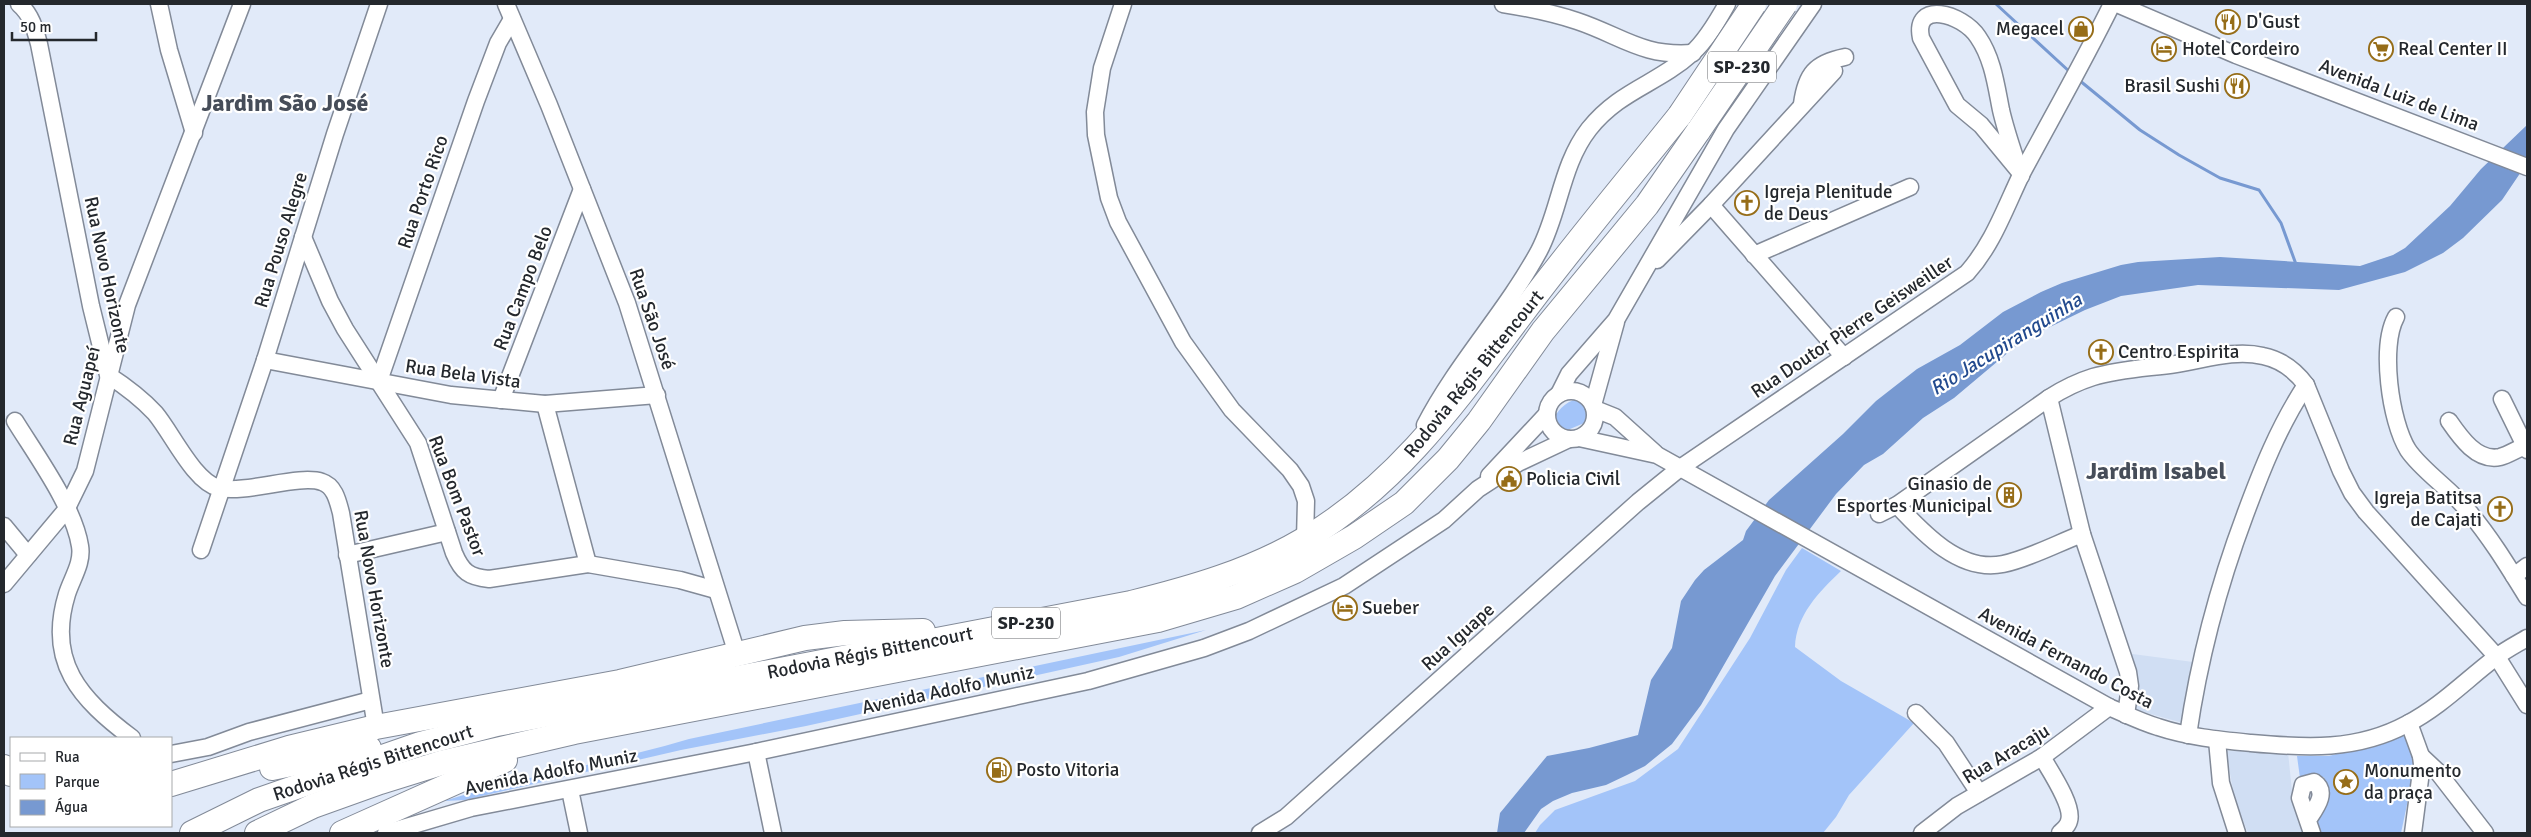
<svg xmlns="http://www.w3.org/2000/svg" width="2531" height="837" viewBox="0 0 2531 837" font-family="Signika,sans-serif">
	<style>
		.built { fill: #d0def3 }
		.green { fill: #a3c4f9 }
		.water { fill: #7799d1 }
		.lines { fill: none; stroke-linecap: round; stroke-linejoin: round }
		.stream { stroke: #7799d1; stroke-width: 3 }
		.minor-casing { stroke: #828a98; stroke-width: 19 }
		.highway-casing { stroke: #828a98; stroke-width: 26 }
		.minor { stroke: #fff; stroke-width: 16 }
		.highway { stroke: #fff; stroke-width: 24 }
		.highway-bridge-casing { stroke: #828a98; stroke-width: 26; stroke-linecap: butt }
		.highway-bridge { stroke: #fff; stroke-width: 24 }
		.labels { text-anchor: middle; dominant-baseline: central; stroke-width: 4.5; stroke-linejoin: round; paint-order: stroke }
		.shield { fill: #fff; stroke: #66686c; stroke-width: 1 }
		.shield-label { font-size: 18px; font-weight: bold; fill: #24282d }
		.poi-label { font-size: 19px; fill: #24282d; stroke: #fff; text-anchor: start }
		.street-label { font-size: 19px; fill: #24282d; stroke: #fff }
		.water-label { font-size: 20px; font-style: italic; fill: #224a8e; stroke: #fff }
		.district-label { font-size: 24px; font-weight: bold; fill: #464d59; stroke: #fff }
	</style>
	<rect width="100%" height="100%" fill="#e1eaf9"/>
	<!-- built -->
	<g class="built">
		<path d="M2125,653L2193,662L2183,723L2129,708Z"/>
		<path d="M2226,751L2288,752L2293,801L2306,833H2248L2235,801Z"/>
	</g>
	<!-- green -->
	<g class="green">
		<path d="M1578,399C1591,400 1593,410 1589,421L1570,429H1555L1551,424C1556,412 1565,401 1578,399Z"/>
		<path d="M1802,548L1841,571C1819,592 1796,615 1795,647L1841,681L1914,723L1849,795L1836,817L1823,833H1535L1540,825L1555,810L1635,781L1678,749L1750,638L1786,570Z"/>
		<path d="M1206,630L1119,657L806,726L681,750L465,800L444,801C524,776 608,763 689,739Z"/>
		<path d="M2404,736L2416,762L2401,833H2317L2312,818L2327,794L2324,777L2300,778L2297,756H2329Z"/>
	</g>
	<!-- water -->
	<path class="water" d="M2527,125V163L2502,200L2463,238L2443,253L2405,272L2339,290L2198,285L2121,296L2085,310L2023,340L1954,398L1923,418L1883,454L1864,465L1836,494L1775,576L1701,705L1672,744L1645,766L1627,775L1606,785L1572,793L1553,801L1541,809L1524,833H1497L1500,813L1547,756L1589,748L1638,735L1651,680L1672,648L1681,601L1695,580L1704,570L1743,540L1746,531L1769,500L1843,434L1876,401L1917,369L1960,345L2003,312L2041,292L2062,283L2121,265L2138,262L2220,257L2360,266L2393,255L2405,248L2450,206L2481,169Z"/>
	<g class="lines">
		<!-- stream -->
		<g class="stream">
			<path d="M1996,4L2071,73"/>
			<path d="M2079,80L2140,130L2179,155L2220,178L2259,190L2281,223L2297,267"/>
		</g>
		<defs>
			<g id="minor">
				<path d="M19,4C31,14 35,29 39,44L91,306L108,375C125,386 141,398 155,413C172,433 194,482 219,488C246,494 299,474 322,482C335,486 338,502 341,513L376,727"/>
				<path d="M159,4L169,50L194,133"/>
				<path d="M506,4L549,105L627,303L737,654"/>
				<path d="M1123,4L1102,68L1095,112L1096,135L1109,198L1118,222L1183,342L1232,410L1290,470L1301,486L1306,501L1305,539"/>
				<path d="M1503,4C1528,8 1553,13 1577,21C1622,36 1642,57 1693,53"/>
				<path d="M2117,4L2236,55L2527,167"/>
				<path d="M1802,104C1806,74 1815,63 1845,57"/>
				<path d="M2019,171L1981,125L1957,105L1921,38C1913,0 1962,13 1978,37C1993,59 1996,85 2001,110C2006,132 2014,154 2021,176"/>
				<path d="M1711,205L1844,357"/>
				<path d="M303,237L330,301L345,329L418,443L454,553C462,572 469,577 489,579L588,564L680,580L716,590"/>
				<path d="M1754,255L1910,187"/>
				<path d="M1657,260L1711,205L1834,71"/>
				<path d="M2396,317C2380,346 2390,421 2408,450C2422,471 2452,490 2469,512C2491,538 2509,568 2527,597"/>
				<path d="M265,360L451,395L545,404L657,395"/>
				<path d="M379,381L476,101L498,43L512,19"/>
				<circle cx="1571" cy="415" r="24"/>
				<path d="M1559,394L1569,374L1616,320L1726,129L1813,4"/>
				<path d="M2502,399L2527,450"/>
				<path d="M501,400L582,189"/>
				<path d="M545,404L588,564"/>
				<path d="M1593,405L1616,322"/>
				<path d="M1595,409L1615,417L1655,453"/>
				<path d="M15,421C36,455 74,507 80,546C83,563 72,578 67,594C46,662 80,699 132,738"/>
				<path d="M2449,421C2460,437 2477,462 2500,457C2508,455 2517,449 2525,446"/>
				<path d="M1425,425C1457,363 1506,312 1539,251C1560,211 1561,165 1589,129C1620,90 1658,84 1692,53C1706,41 1718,20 1727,4"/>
				<path d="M1579,438L1657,455L2109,707C2125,714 2141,722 2158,727C2188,737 2220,740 2251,743C2306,748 2357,751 2407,724C2440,707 2466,680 2495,658C2505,650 2517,644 2527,638"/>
				<path d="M1489,476L1547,414"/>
				<path d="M1897,505C1923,533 1960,573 2003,564C2028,559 2058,543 2082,534"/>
				<path d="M1879,514L1897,505L2049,398"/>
				<path d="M4,526L28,555"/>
				<path d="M201,550L265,360L335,134L379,4"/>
				<path d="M347,555L447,532"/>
				<path d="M2514,576L2527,566"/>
				<path d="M4,584L66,510L85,471L127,305L242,4"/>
				<path d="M1916,713L1946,743L1979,793"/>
				<path d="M2126,715L2130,686L2128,672L2082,534L2049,398C2063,389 2077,382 2093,377C2120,369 2149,368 2176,364C2204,360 2234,349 2263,356C2282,360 2295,370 2306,385L2341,471L2352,493L2366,512L2497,657L2527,705"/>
				<path d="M2409,723L2421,756L2422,764L2413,833"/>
				<path d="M2188,735C2199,659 2218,587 2245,515C2262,469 2279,426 2306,385"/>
				<path d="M2217,740L2221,783L2237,833"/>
				<path d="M756,752L773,833"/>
				<path d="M171,754L208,747L249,732L371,700"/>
				<path d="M2421,756L2437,771L2485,833"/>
				<path d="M2042,757C2050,771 2074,806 2069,821C2068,826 2063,830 2060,833"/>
				<path d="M570,790L579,833"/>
				<path d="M2308,820C2315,809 2329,792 2314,782L2303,785L2300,798L2312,833"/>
				<path d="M386,833L471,808L756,752L1088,681L1204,648L1249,631L1344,586L1444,520L1478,489L1518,463L1569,439"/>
				<path d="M1260,833L1286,817L1638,502L1680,468L1967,273C1993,244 2005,208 2022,173C2052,117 2084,61 2112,4"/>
				<path d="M1922,833L1957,806L2042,757L2109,707"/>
			</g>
			<g id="highway">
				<path d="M4,767L11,774"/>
				<path d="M272,768L369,748"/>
				<path d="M171,784L289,748L376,727L620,682L805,638L845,633L923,631"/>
				<path d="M192,833L259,800L420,744L497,724L1131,603C1192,588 1251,571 1305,539C1400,483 1459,397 1524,311C1574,244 1628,180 1680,115"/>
				<path d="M257,833L313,806L380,782L441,763L574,732L1158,620L1236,597L1295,571L1354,537L1404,503L1448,459L1479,421L1543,331L1647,205L1699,130"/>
				<path d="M342,833L505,760"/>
			</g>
		</defs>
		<!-- minor casing -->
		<use href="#minor" class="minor-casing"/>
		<!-- highway casing -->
		<use href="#highway" class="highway-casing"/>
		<!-- minor -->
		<use href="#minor" class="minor"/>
		<!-- highway -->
		<use href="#highway" class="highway"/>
		<defs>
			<g id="highway-bridge">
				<path d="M1680,115L1754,4"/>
				<path d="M1699,130L1785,4"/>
			</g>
		</defs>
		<!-- highway-bridge casing -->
		<use href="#highway-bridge" class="highway-bridge-casing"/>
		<!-- highway-bridge -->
		<use href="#highway-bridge" class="highway-bridge"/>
	</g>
	<!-- icons -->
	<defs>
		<symbol id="restaurant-ring" viewBox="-11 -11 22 22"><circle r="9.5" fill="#fff" stroke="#966d18" stroke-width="1.5"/><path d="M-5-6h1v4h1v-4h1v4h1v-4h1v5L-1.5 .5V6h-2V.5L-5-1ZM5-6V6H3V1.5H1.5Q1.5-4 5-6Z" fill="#966d18"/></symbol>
		<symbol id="shop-ring" viewBox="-11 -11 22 22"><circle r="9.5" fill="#fff" stroke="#966d18" stroke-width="1.5"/><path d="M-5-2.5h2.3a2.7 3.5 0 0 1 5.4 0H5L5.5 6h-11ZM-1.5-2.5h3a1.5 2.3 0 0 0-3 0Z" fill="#966d18"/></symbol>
		<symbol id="hotel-ring" viewBox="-11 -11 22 22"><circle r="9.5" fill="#fff" stroke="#966d18" stroke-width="1.5"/><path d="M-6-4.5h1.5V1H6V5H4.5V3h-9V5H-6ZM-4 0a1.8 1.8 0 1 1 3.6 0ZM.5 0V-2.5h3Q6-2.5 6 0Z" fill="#966d18"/></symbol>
		<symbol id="supermarket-ring" viewBox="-11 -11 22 22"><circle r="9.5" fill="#fff" stroke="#966d18" stroke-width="1.5"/><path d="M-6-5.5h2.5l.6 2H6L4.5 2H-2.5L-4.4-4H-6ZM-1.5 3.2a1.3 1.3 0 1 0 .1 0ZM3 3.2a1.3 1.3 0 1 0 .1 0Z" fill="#966d18"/></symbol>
		<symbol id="church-ring" viewBox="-11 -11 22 22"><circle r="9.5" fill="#fff" stroke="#966d18" stroke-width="1.5"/><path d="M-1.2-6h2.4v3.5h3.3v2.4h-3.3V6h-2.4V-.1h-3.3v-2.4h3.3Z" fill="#966d18"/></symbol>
		<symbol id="civic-ring" viewBox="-11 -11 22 22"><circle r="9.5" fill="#fff" stroke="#966d18" stroke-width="1.5"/><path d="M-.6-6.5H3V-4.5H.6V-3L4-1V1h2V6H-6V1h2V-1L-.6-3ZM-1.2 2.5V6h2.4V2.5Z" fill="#966d18"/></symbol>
		<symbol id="building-ring" viewBox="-11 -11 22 22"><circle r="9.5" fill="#fff" stroke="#966d18" stroke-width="1.5"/><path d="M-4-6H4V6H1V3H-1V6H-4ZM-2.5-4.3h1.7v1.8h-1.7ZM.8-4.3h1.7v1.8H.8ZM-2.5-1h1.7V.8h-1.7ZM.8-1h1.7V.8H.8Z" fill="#966d18"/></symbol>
		<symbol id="fuel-ring" viewBox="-11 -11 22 22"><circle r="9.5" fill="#fff" stroke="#966d18" stroke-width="1.5"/><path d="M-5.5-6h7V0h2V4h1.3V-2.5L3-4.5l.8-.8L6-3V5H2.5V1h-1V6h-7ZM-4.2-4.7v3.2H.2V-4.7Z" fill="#966d18"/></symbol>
		<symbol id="sight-ring" viewBox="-11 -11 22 22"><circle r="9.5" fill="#fff" stroke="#966d18" stroke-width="1.5"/><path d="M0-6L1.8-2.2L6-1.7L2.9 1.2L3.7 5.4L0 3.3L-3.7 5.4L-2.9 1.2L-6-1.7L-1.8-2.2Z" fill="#966d18"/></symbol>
	</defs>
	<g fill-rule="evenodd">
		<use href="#restaurant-ring" x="2214" y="8" width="28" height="28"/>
		<use href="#shop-ring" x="2067" y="15" width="28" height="28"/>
		<use href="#hotel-ring" x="2150" y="35" width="28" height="28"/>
		<use href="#supermarket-ring" x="2367" y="35" width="28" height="28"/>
		<use href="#restaurant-ring" x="2223" y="72" width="28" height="28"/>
		<use href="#church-ring" x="1733" y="189" width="28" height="28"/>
		<use href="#church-ring" x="2087" y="338" width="28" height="28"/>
		<use href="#civic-ring" x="1495" y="465" width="28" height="28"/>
		<use href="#building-ring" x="1995" y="481" width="28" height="28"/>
		<use href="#church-ring" x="2486" y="495" width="28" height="28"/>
		<use href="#hotel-ring" x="1331" y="594" width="28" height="28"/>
		<use href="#fuel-ring" x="985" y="756" width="28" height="28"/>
		<use href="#sight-ring" x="2332" y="768" width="28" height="28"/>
	</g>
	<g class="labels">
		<!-- shield labels -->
		<g class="shield">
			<rect x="1708" y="51.5" width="68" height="31" rx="4"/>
			<rect x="992" y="607.5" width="68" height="31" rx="4"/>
		</g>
		<g class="shield-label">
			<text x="1742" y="67">SP-230</text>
			<text x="1026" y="623">SP-230</text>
		</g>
		<!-- poi labels -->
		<g class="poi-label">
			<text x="2246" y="22">D'Gust</text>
			<text x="2064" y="29" text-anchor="end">Megacel</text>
			<text x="2182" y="49">Hotel Cordeiro</text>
			<text x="2398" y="49">Real Center II</text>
			<text x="2220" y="86" text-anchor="end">Brasil Sushi</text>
			<text x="1764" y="192">Igreja Plenitude<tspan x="1764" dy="22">de Deus</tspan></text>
			<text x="2118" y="352">Centro Espirita</text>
			<text x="1526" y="479">Policia Civil</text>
			<text x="1992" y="484" text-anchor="end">Ginasio de<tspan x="1992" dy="22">Esportes Municipal</tspan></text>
			<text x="2482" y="498" text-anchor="end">Igreja Batitsa<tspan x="2482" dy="22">de Cajati</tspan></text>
			<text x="1362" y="608">Sueber</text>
			<text x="1016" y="770">Posto Vitoria</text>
			<text x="2364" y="771">Monumento<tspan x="2364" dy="22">da praça</tspan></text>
		</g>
		<!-- street labels -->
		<g class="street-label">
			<text transform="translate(2399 95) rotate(21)">Avenida Luiz de Lima</text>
			<text transform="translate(423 192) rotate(-71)">Rua Porto Rico</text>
			<text transform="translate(281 240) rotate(-73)">Rua Pouso Alegre</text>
			<text transform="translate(107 275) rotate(78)">Rua Novo Horizonte</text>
			<text transform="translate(523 288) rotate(-69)">Rua Campo Belo</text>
			<text transform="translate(652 319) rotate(71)">Rua São José</text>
			<text transform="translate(1852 327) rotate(-34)">Rua Doutor Pierre Geisweiller</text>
			<text transform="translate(463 374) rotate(8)">Rua Bela Vista</text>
			<text transform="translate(1474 374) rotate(-51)">Rodovia Régis Bittencourt</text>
			<text transform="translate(82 396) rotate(-76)">Rua Aguapeí</text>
			<text transform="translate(457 496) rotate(69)">Rua Bom Pastor</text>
			<text transform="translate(374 589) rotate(80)">Rua Novo Horizonte</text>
			<text transform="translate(1458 637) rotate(-42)">Rua Iguape</text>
			<text transform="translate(870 653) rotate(-11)">Rodovia Régis Bittencourt</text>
			<text transform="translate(2066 658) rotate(28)">Avenida Fernando Costa</text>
			<text transform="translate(948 690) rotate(-12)">Avenida Adolfo Muniz</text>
			<text transform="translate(2006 754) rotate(-31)">Rua Aracaju</text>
			<text transform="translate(373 763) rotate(-18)">Rodovia Régis Bittencourt</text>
			<text transform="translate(551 772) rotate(-11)">Avenida Adolfo Muniz</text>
		</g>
		<!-- water labels -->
		<g class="water-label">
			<text transform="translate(2006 344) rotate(-32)">Rio Jacupiranguinha</text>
		</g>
		<!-- district labels -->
		<g class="district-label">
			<text x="285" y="103">Jardim São José</text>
			<text x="2156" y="471">Jardim Isabel</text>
		</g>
	</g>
	<!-- border -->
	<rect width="2531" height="837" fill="none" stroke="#24282d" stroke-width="10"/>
	<!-- legend -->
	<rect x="10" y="737" width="162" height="90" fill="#ffffff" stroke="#a7a9ab"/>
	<rect x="20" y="753" width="25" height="8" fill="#ffffff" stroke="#a7a9ab"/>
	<text x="55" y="762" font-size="15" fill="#24282d">Rua</text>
	<rect x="20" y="774" width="25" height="15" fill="#a3c4f9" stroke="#a7a9ab"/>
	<text x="55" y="787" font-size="15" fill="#24282d">Parque</text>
	<rect x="20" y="800" width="25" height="15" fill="#7799d1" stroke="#a7a9ab"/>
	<text x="55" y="812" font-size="15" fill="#24282d">Água</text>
	<!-- scale -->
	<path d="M12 32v8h84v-8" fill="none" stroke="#24282d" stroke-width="2.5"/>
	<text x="20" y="32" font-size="15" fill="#24282d" stroke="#ffffff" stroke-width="4" paint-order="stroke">50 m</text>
</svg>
